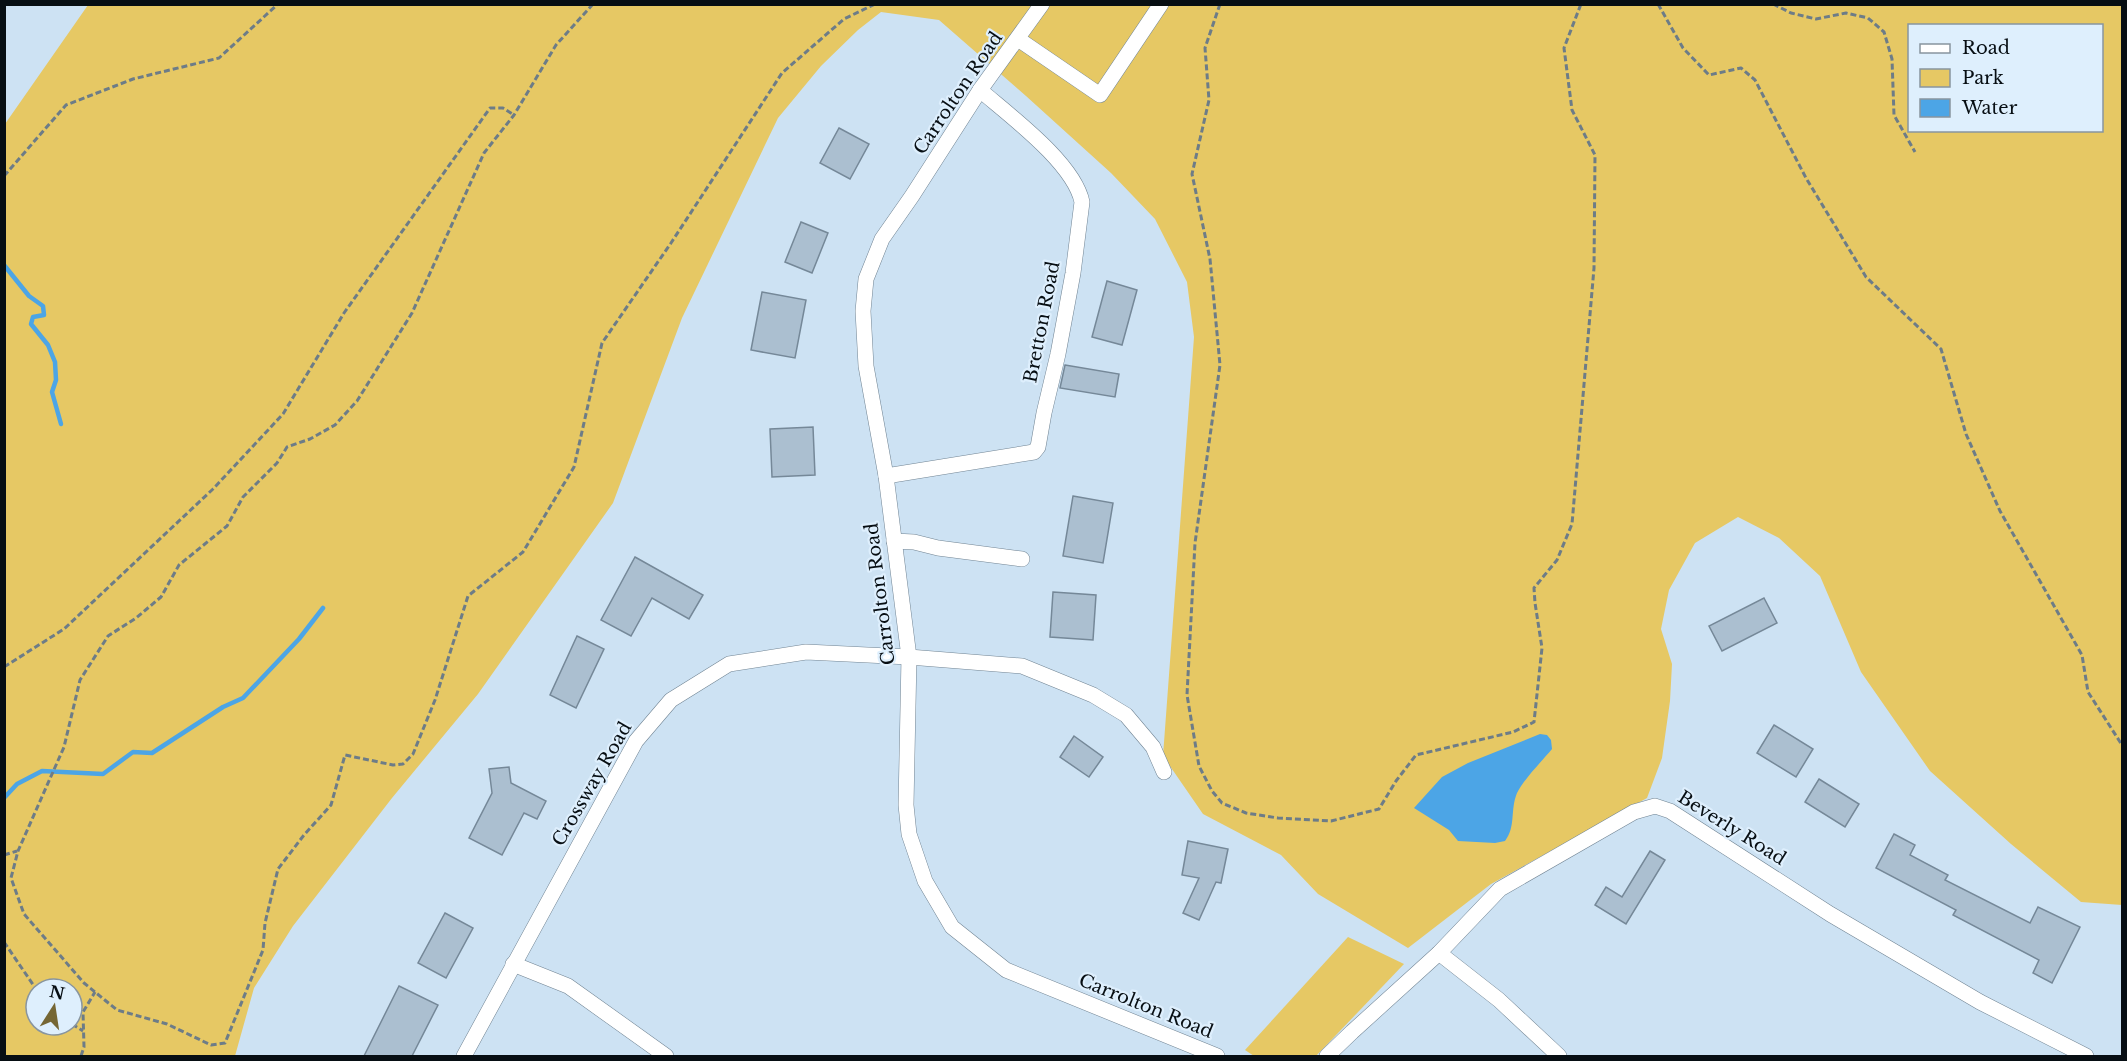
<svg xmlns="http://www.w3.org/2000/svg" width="2127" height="1061" viewBox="0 0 2127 1061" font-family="'Libre Baskerville',serif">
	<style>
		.green { fill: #e6c864; fill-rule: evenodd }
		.water { fill: #4ca5e6 }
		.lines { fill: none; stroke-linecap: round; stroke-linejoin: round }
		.stream { stroke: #4ca5e6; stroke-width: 4.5 }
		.building { fill: #abbfd0; stroke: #758898; stroke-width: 1.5 }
		.minor-casing { stroke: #718493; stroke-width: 16 }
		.path { stroke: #6d7c87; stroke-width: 3; stroke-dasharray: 6 3; stroke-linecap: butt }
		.minor { stroke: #fff; stroke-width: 15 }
		.labels { text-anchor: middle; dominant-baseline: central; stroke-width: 4.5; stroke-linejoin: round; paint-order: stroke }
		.street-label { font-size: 18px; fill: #070e13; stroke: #deeffd }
	</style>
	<rect width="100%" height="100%" fill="#cde2f3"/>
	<!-- green -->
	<g class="green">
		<path d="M88,5H2122V905L2081,902L2011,844L1930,771L1861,672L1820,576L1779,538L1738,517L1695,543L1669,590L1661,629L1672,664L1670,701L1662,758L1647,798L1491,884L1408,948L1318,894L1281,855L1203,814L1163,756L1194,337L1187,282L1155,219L1111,173L1026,96L939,20L881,12L858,30L821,66L778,118L682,318L613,503L478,694L392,798L293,926L254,988L235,1056H5V124ZM1910,26H2102V130H1910ZM36,989H72V1025H36Z"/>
		<path d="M1348,937L1404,964L1316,1056H1254L1245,1050Z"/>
	</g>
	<!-- water -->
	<path class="water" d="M1540,734L1547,735L1551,740L1552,749C1542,761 1524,779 1517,793C1510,810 1516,827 1505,841L1495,843L1458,841L1449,830L1414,808L1442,777L1468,763Z"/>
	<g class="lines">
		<!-- stream -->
		<g class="stream">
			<path d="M4,265L29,296L43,306L44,315L33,317L31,324L48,345L55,362L56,380L52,392L61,424"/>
			<path d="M4,798L17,784L42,771L103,774L133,752L152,753L223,707L243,698L299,639L323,608"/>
		</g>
	</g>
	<!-- building -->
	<g class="building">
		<path d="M839,128L869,144L850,179L820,163Z"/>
		<path d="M801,222L828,233L812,273L785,262Z"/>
		<path d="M1107,281L1137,290L1122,345L1092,337Z"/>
		<path d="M762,292L806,300L795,358L751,350Z"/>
		<path d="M1065,365L1119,374L1115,397L1060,388Z"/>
		<path d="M813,427L815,475L772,477L770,429Z"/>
		<path d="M1073,496L1113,503L1103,563L1063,556Z"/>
		<path d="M635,557L703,595L689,619L652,598L631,636L601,620Z"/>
		<path d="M1053,592L1096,595L1093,640L1050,637Z"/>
		<path d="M1764,598L1777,623L1722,651L1709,626Z"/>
		<path d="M577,636L604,649L576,708L550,695Z"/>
		<path d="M1774,725L1813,749L1796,777L1757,753Z"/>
		<path d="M1074,736L1103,757L1089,777L1060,757Z"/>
		<path d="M509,767L511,783L546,801L537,819L524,813L502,855L469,838L492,793L489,769Z"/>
		<path d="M1819,779L1859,804L1845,827L1805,802Z"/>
		<path d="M1894,834L1915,845L1910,855L1948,875L1945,880L2030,923L2038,907L2080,927L2052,983L2033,973L2039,960L1953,915L1956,910L1876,868Z"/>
		<path d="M1188,841L1228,849L1221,883L1216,882L1199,920L1183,913L1199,878L1182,875Z"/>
		<path d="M1650,851L1665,860L1626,924L1595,905L1606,887L1622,897Z"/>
		<path d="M445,913L473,928L446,978L418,963Z"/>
		<path d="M399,986L438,1005L412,1056H364Z"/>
	</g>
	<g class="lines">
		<defs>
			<g id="minor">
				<path d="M1042,4L980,90L912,196L882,239L866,279L863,311L866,366L886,476L909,657L906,805L909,834L925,881L952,927L1006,970L1217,1056"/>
				<path d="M1018,39L1100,95L1161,4"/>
				<path d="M886,476L1034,452L1038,447L1044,413L1058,354L1073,273L1082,202C1074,163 1010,116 980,90"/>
				<path d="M894,541L914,542L938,548L1022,559"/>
				<path d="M1439,953L1499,1000L1559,1056"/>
				<path d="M513,964L568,986L666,1056"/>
				<path d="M464,1056L636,741L671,700L729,664L806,652L909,657L1022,666L1093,695L1126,715L1153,747L1164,772"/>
				<path d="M1327,1056L1352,1032L1439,953L1500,889L1634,812L1655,806L1670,811L1830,914L1980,1002L2086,1056"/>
			</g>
		</defs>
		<!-- minor casing -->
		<use href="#minor" class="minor-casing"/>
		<!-- path -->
		<g class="path">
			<path d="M593,4L556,45L514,115L484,153L412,313L357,401L335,425L310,439L287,447L277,463L243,497L227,526L179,565L161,597L136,618L108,636L80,680L64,747L18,851L11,878L24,914L84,983L117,1010L167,1024L211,1045L225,1043L263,950L265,923L278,869L304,835L331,805L345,755L393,765L403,764L413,754L435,700L468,596L523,552L574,467L602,343L671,243L782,73L844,19L875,4"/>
			<path d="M1220,4L1205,48L1209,100L1192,174L1210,259L1220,365L1195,543L1187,695L1199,766L1212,791L1222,803L1246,813L1278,818L1331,821L1379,809L1396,781L1416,755L1513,732L1534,722L1542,648L1535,603L1534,588L1557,560L1572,524L1594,268L1595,155L1572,110L1564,48L1581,4"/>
			<path d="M1658,4L1683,48L1709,75L1741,68L1755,80L1806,178L1866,277L1941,349L1966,434L2000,511L2082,655L2088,692L2122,745"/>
			<path d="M1773,4L1791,13L1816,19L1846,13L1868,18L1884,32L1892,59L1894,115L1915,152"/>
			<path d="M4,176L66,105L133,79L219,58L278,4"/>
			<path d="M4,667L64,629L213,489L283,414L344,313L490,108H503L514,115"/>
			<path d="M4,855L17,851"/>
			<path d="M4,942L36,989"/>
			<path d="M72,1024L83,1031"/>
			<path d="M81,1056L84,1047L83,1012L95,992"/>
		</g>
		<!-- minor -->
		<use href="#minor" class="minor"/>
	</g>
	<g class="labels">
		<!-- street labels -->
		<g class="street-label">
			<text transform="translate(958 93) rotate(-56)">Carrolton Road</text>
			<text transform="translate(1042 322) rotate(-79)">Bretton Road</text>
			<text transform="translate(880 594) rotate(-97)">Carrolton Road</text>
			<text transform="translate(592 784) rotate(-60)">Crossway Road</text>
			<text transform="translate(1732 828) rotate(32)">Beverly Road</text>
			<text transform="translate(1146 1006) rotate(22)">Carrolton Road</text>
		</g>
	</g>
	<!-- border -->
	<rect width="2127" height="1061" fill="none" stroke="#070e13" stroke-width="12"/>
	<!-- legend -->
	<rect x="1908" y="24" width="195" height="108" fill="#deeffd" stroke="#88959f" stroke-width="1.5"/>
	<rect x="1920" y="44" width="30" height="9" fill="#ffffff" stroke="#88959f" stroke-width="1.5"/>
	<text x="1962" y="54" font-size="18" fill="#070e13">Road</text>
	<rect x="1920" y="69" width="30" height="18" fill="#e6c864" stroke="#88959f" stroke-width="1.5"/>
	<text x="1962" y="84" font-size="18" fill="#070e13">Park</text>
	<rect x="1920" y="99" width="30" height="18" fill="#4ca5e6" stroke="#88959f" stroke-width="1.5"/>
	<text x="1962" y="114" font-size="18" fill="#070e13">Water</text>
	<!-- north arrow -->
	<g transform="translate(54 1007) rotate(12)"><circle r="28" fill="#deeffd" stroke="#88959f" stroke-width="1.5"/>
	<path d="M0-4.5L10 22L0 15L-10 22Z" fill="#756634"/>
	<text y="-9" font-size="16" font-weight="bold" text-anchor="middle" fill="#070e13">N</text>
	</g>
</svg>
